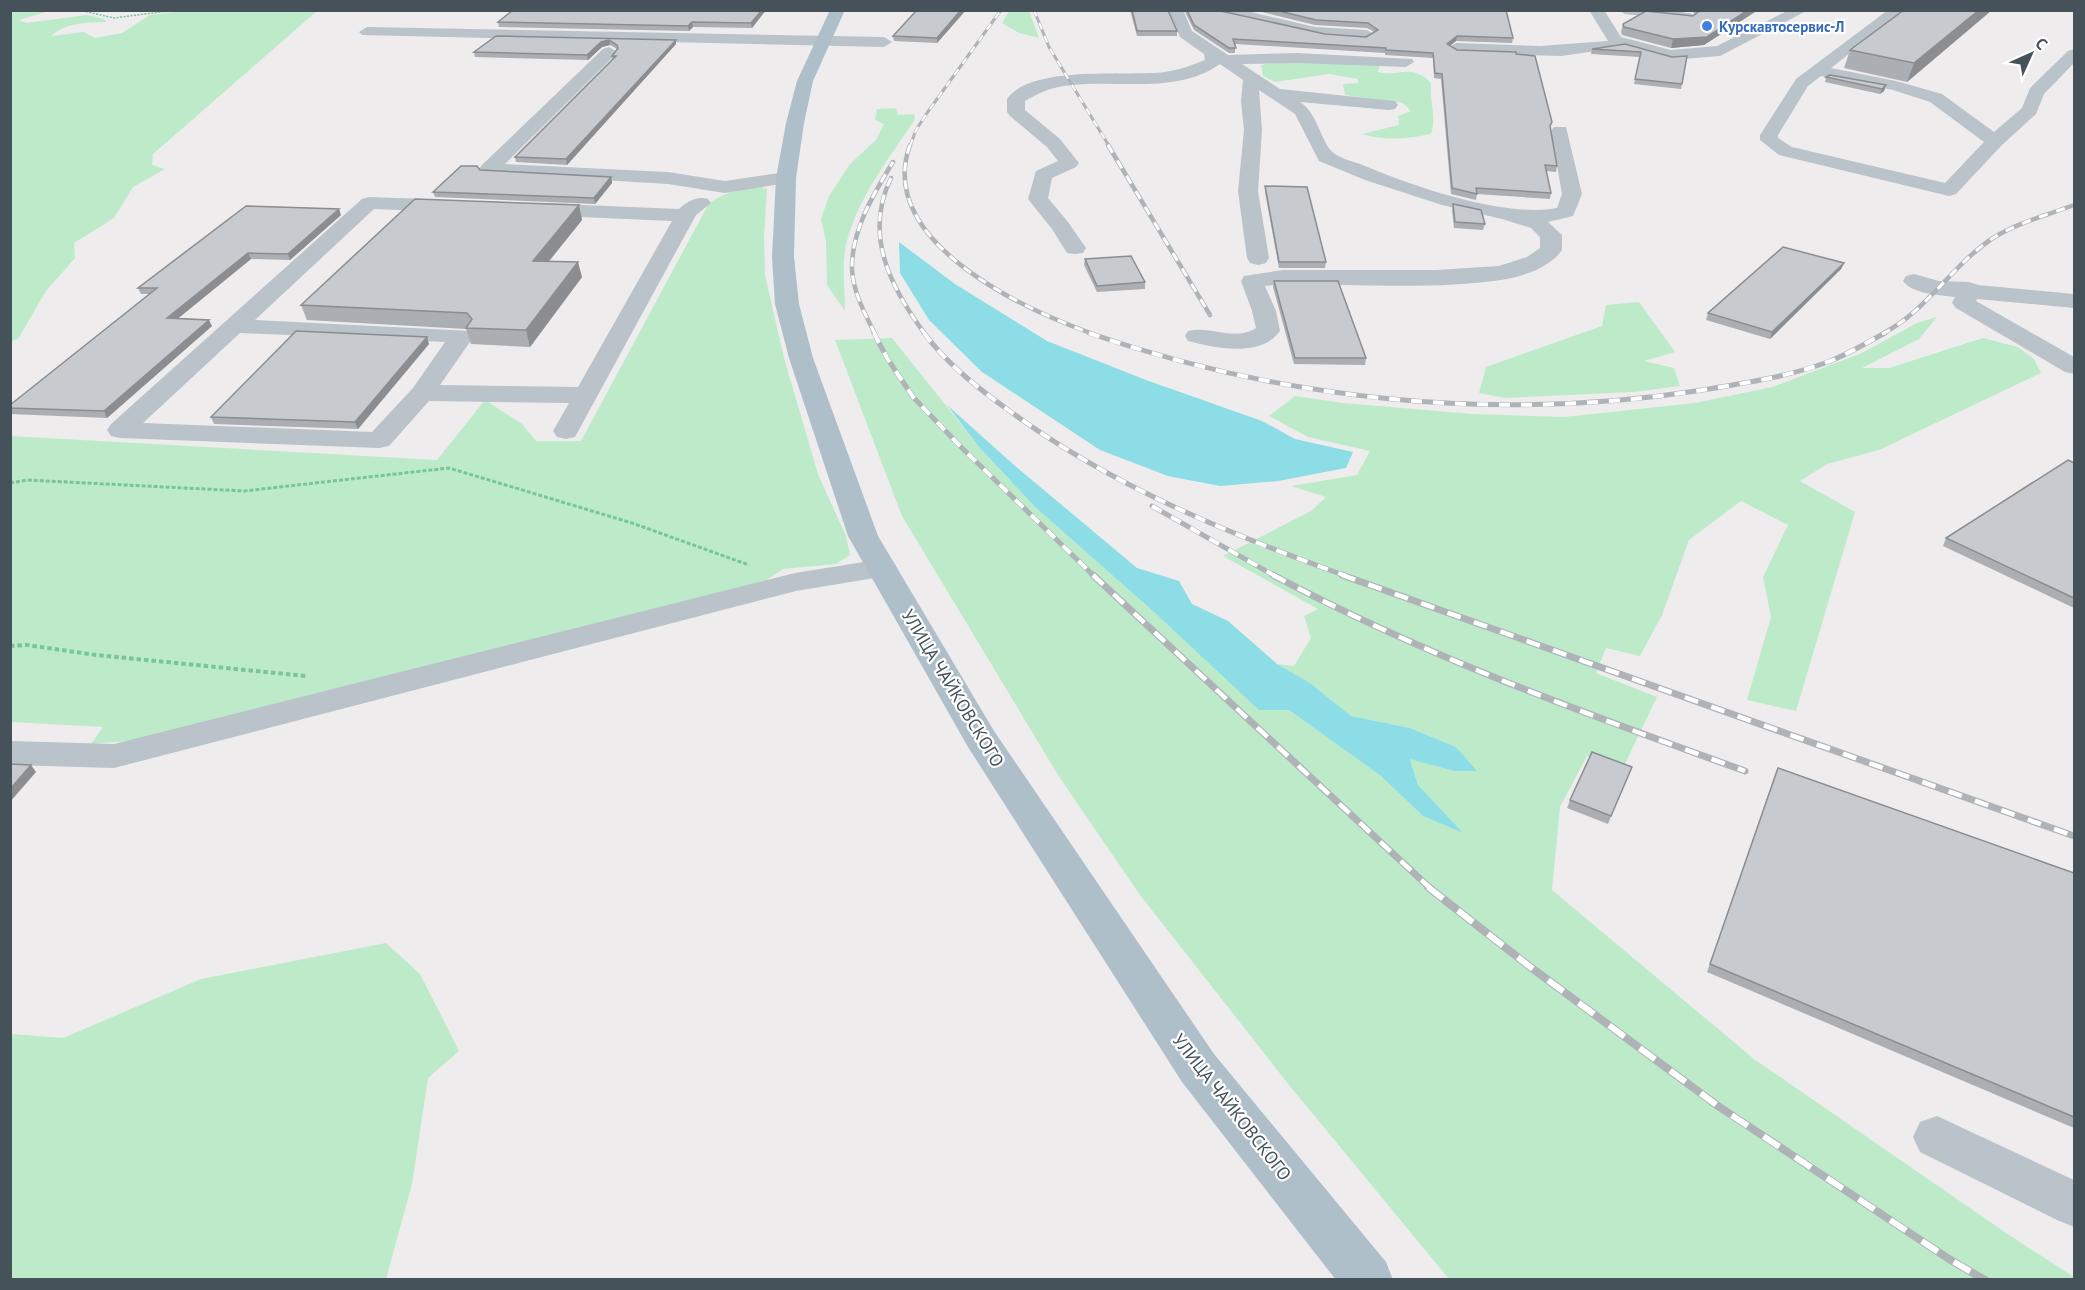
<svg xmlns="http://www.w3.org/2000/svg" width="2085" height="1290" viewBox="0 0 2085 1290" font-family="'PT Sans',sans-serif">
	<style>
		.green { fill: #bdebc9 }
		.water { fill: #8cdde5 }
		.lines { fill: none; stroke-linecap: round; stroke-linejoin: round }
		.path-far2 { stroke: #77c696; stroke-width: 1.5; stroke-dasharray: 2 1.5; stroke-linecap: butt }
		.path-far1 { stroke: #77c696; stroke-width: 3; stroke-dasharray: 4 2; stroke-linecap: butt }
		.path { stroke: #77c696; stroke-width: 4; stroke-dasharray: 4.5 3; stroke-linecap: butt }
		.minor { fill: #b9c3c9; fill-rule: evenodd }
		.major { fill: #aebfca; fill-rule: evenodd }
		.rail-far4-casing { stroke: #afb3b7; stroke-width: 3 }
		.rail-far3-casing { stroke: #afb3b7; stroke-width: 4.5 }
		.rail-far2-casing { stroke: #afb3b7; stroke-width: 5 }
		.rail-far1-casing { stroke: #afb3b7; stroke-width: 7 }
		.rail-casing { stroke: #afb3b7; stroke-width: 8 }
		.rail-far4 { stroke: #fff; stroke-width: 2; stroke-dasharray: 7; stroke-linecap: butt }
		.rail-far3 { stroke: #fff; stroke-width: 3; stroke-dasharray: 9; stroke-linecap: butt }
		.rail-far2 { stroke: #fff; stroke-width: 4; stroke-dasharray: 11; stroke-linecap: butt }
		.rail-far1 { stroke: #fff; stroke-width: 4.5; stroke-dasharray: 14; stroke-linecap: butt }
		.rail { stroke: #fff; stroke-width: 6; stroke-dasharray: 19; stroke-linecap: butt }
		.wall { fill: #abaeb2 }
		.shaded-wall { fill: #8b8d91 }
		.building { fill: #c7cacf; stroke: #8b8d91; stroke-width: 1.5 }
		.shop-dot { fill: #3f7fe0; stroke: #fff; stroke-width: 2 }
		.labels { text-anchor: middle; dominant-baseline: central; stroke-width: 4.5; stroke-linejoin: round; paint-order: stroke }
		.far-shop-label { font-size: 15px; font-weight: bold; fill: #366cbe; stroke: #fff; text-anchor: start }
		.street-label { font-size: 18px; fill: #465259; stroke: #fff }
	</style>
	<rect width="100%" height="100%" fill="#efeced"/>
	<!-- green -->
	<g class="green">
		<path d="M11,10L49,11L19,20L26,23L87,15L104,19L106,22C85,23 67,22 51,36L84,32L95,38L122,33L150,15L184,11H317L153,154L152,165L165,169L133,187L114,218L74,243L75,258L46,291L18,339L11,341Z"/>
		<path d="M1009,11H1029L1039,38L1019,33L1002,23Z"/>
		<path d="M1277,62L1380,65L1378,72C1400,77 1412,63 1431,83C1429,101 1437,117 1431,134C1408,139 1385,141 1362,134L1399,125L1398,116L1411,111L1403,103L1345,95L1343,84L1358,83V79L1329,74L1275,82L1263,76L1261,65Z"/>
		<path d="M896,108L898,115L914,114L915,119C890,158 859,195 847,241C841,262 845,289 845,311L827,285L826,241L821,219L829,196L850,164L876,140L884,124L875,120L877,109Z"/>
		<path d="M760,187L767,189L764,235L765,275L784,358L818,474L846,536L850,555L836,564L783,569L765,581L139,740L91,744L103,727L11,722L10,436L437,460L485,400L522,424L536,441H581L708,205C724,191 740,190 760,187Z"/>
		<path d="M1639,302L1675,352L1644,361L1674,368L1680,386L1634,392L1505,398L1479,393L1486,367L1602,326L1606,305Z"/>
		<path d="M1937,317L1919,339L1862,368H1889L1983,338L2018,347L2034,359L2041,373L1879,450L1827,464L1800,481L1855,512L1796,711L1747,700L1771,617L1763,577L1788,525L1741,501L1689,540L1662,615L1640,656L1606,648L1596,673L1657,697L1623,768L1587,756L1560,807L1552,890L1754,1059L2009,1235L2074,1277V1279H1449L1289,1085L1140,895L1058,775L902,516L835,340L892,338L979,447L1035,507L1154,612L1259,709L1289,710L1381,776L1423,816L1461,832L1418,785L1410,758L1454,771H1476L1456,747L1410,728L1351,716L1310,683L1277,664L1294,666L1311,638L1304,616L1318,609L1223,556L1311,511L1326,497L1291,486L1357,475L1370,451L1308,437L1269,416L1295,396L1343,403L1473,414L1564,417L1695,403L1772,387L1860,354L1917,323Z"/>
		<path d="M386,943L420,974L459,1051L428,1078L412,1184L386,1279H11V1034L63,1038L201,979Z"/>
	</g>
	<!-- water -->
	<g class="water">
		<path d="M899,242L955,284L1047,341L1146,380L1262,421L1295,439L1353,452L1346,468L1278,481L1220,486L1168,476L1100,450L982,372L929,320L900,273Z"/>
		<path d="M947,405L1014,465L1137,568L1179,581L1192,604L1228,621L1277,664L1310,683L1351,716L1410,728L1456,747L1477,771H1454L1410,759L1418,785L1463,833L1423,816L1381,776L1289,710H1259L1154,612L1035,507L979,447Z"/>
	</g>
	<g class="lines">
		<!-- path-far2 -->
		<path class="path-far2" d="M79,10L114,18L176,10"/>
		<!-- path-far1 -->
		<path class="path-far1" d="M10,483L27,480L244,491L449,468L632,523L749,565"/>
		<!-- path -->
		<path class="path" d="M10,646L27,645L96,655L306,676"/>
		<!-- minor -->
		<g class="minor">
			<path d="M1168,10H1183L1192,31L1228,55L1297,53L1412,59L1414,62L1406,67L1297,63L1242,64L1280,89L1395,101L1398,105L1395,109L1389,110L1300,102C1319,114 1321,145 1335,154C1344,160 1356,162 1365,166C1415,187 1505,218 1557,208L1562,194L1551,131L1554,127H1566L1582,194L1573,216L1548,222L1562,235V250C1550,268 1521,277 1501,280C1434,290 1352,284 1283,284L1265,286L1276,311L1280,331C1261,358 1215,348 1188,341L1185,336L1188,331C1211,325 1234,342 1256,328L1252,311L1241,281L1244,276L1283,270H1436L1499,266L1527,257L1540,248V237L1531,228L1502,219L1442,205L1365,180L1319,161L1295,114L1259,90L1262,130L1258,191L1269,258L1266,263L1258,265L1250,263L1247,258L1238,191L1244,130L1241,101L1243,80L1220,64C1175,96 1114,78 1064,86C1049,88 1037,94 1025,101V110L1060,139L1079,163L1076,167L1052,178L1048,198L1068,222L1086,248L1083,253L1075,254L1067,253L1052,229L1028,199L1036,171L1058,161L1047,147L1010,116L1007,112V99C1032,64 1127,77 1165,72C1179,70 1192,65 1205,60L1204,54L1180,37Z"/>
			<path d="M1214,10H1242L1315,27L1367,30L1375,35C1361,52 1240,19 1216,13Z"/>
			<path d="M1589,10H1604L1621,37L1671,50L1717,46L1789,10H1808L1720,56L1671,60L1624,47L1561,56L1456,53L1448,48L1456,43L1540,46L1608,41Z"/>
			<path d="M1618,10H1670L1693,14L1695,17L1688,21L1625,14Z"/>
			<path d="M1888,10H1905L1831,68L1896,81L1942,94L1994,132L2022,108L2030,88L2068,51L2074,49V63L2044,94L2036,114L2002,145L1956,194L1949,196L1779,155L1760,140V135L1796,79ZM1821,76L1893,90L1930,102L1984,142L1945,183L1792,147L1778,138V135L1808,86Z"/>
			<path d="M367,27L884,37L892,42L884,47L362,35L359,32Z"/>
			<path d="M609,47L617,52L615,55L505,164L668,172L725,181L786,172L793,174L796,178L793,182L725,193L668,184L482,173L479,169L482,165L603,49Z"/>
			<path d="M369,197L453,200L460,202L463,206L460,210L453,212L374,209L255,320L471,331L474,336L440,385L578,387L672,221L535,215L528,213L525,209L528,205L535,203L679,209C688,201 697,196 708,199L711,203L696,215L575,437L566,439L557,437L553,431L569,403L429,401L389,446L379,448L120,438L111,436L107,430L111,424L362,199ZM240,333L445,342L413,388L372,432L143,423Z"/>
			<path d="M1914,274L1939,281L1969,282L1978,285L2074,294V308L1977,299L1976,301L2074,357V374L2065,372L1956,308L1952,303L1955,297C1940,295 1912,294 1903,281L1906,276Z"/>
			<path d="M882,559L893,561L897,568L893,575L796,591L114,768L10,765V741L114,744L795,573Z"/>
			<path d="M1937,1116L2074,1180V1227L2057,1220L1920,1152L1913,1137L1920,1122Z"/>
		</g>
		<!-- major -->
		<path class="major" d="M830,10H845L813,81L804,123L796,178L794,257L799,304L813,358L878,536L994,731L1214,1054L1386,1262L1393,1280H1336L1182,1082L968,747L848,536L789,358L775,304L772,257L776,178L786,123L797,81Z"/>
		<defs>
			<g id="rail-far4">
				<path d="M1034,10L1049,47L1109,146"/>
				<path d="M910,146L916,130L927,113L1001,10"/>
			</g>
			<g id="rail-far3">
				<path d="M910,145C875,241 1023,309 1093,334"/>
				<path d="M1108,145L1210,315"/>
				<path d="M891,178C863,235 891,288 925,334"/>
				<path d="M875,334C865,314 853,292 852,269C851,231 874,193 893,162"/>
				<path d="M1882,334C1926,312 1952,265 1993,238C2017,223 2047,215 2074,205"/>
			</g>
			<g id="rail-far2">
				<path d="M874,333L887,358L913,397L960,446L1094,576"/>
				<path d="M924,333C947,364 979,389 1011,412C1112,486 1229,534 1346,576"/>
				<path d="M1089,333C1282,400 1494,422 1696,391C1739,384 1783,378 1825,363C1845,356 1866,343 1885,333"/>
				<path d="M1152,506L1275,576"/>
			</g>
			<g id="rail-far1">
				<path d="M1093,575L1430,888"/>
				<path d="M1273,575C1424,656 1584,713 1745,771"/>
				<path d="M1342,575L2074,836"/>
			</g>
			<path id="rail" d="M1428,887L1529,966L1718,1106L1949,1259L1985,1280"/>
		</defs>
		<!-- rail-far4 casing -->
		<use href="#rail-far4" class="rail-far4-casing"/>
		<!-- rail-far3 casing -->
		<use href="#rail-far3" class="rail-far3-casing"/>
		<!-- rail-far2 casing -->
		<use href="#rail-far2" class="rail-far2-casing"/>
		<!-- rail-far1 casing -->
		<use href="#rail-far1" class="rail-far1-casing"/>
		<!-- rail casing -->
		<use href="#rail" class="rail-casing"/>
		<!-- rail-far4 -->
		<use href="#rail-far4" class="rail-far4"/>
		<!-- rail-far3 -->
		<use href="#rail-far3" class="rail-far3"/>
		<!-- rail-far2 -->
		<use href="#rail-far2" class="rail-far2"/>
		<!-- rail-far1 -->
		<use href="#rail-far1" class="rail-far1"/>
		<!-- rail -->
		<use href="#rail" class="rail"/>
	</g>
	<!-- wall -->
	<g class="wall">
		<path d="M513,10H766L752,28L693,27L689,31L499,27L498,22Z"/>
		<path d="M917,10H966L937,43L894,41L893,36Z"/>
		<path d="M1130,10H1168L1177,31V36H1137Z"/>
		<path d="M1184,10H1216L1325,34L1366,37L1374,32L1367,28L1315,25L1254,10H1506L1513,38L1512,43L1456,41L1450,46L1457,50L1516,54L1552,122L1550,128L1557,166L1556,172L1546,171L1551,193L1550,199L1477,194L1476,200L1451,194L1441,79L1434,78L1433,58L1385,55V53L1235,44V53H1229L1194,30Z"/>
		<path d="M1682,10H1758L1704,45L1671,48L1622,35L1621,32L1623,24L1693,16L1695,15L1693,12Z"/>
		<path d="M1992,10L1907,82L1844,68L1850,50Z"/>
		<path d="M496,36L676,40V44L567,165L516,162L515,157L612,60V56L617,49L610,45L602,47L588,60L475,57L474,52Z"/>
		<path d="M1625,44L1672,57L1682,84L1681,89L1634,84L1640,57L1591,54L1592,49Z"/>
		<path d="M1826,77L1886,85L1884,91L1880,94L1825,82Z"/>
		<path d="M480,170L611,177L612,183L595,204L435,197L433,192Z"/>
		<path d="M1265,186L1326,262L1325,268H1279L1265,192Z"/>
		<path d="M1453,204L1485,224L1483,230L1454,228L1452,210Z"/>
		<path d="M579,205L582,220L549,261L582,277L530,347L471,344L466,329L307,320L301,305Z"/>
		<path d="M341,215L290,260L251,259L177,319L212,326L107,418L10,414V405L150,294H141L138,288Z"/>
		<path d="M1085,259L1145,282V289L1097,292L1084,265Z"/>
		<path d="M1844,263L1841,269L1770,339L1706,320L1708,313Z"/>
		<path d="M1274,281L1366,358L1365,365L1294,364L1273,287Z"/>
		<path d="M429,344L358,429L214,424L211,417Z"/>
		<path d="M2074,463V608L1943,546L1946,538Z"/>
		<path d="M1778,768L2074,873V1128L1707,972L1775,775Z"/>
		<path d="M1629,774L1608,824L1567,808L1570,800Z"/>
	</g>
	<!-- shaded-wall -->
	<g class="shaded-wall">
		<path d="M762,10H766L752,28L751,23Z"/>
		<path d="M961,10H966L937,43V38Z"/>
		<path d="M1748,10H1758L1704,45L1671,48L1673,39Z"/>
		<path d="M1979,10H1992L1907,82L1914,63Z"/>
		<path d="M692,22L693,27L689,31L688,26Z"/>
		<path d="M1457,36L1456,41L1446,49L1447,44Z"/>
		<path d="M609,40L610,45L602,47L588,60L587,55L601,42Z"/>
		<path d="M676,40V44L567,165L566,159Z"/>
		<path d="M1886,85L1884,91L1880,94L1882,89Z"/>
		<path d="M611,177L612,183L595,204L594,198Z"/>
		<path d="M579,205L582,220L537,276L533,261Z"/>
		<path d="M339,209L341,215L290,260L288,254Z"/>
		<path d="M248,253L251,259L170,325L167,318Z"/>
		<path d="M578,262L582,277L530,347L526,330Z"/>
		<path d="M1844,263L1841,269L1770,339L1772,332Z"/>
		<path d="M209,320L212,326L107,418L104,411Z"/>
		<path d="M427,337L429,344L358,429L355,422Z"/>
		<path d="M31,765L36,772L10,802V789Z"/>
	</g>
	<!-- building -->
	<g class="building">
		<path d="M513,10H762L751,23L692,22L688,26L498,22Z"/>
		<path d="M917,10H961L937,38L893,36Z"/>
		<path d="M1132,10H1168L1177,31H1137Z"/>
		<path d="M1187,10H1216L1325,34L1366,37L1378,30L1368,23L1316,20L1275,10H1506L1513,38L1457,36L1447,44L1457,50L1516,52V54L1535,56L1552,122L1550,126L1557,166L1545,165L1551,193L1476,188L1477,194L1452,188L1442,74L1435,73L1433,53L1386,50V48L1233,39L1236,48H1229L1194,25Z"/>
		<path d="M1701,10H1748L1707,37L1673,39L1624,27L1623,24L1646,11L1693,16Z"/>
		<path d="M1904,10H1979L1914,63L1850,50Z"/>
		<path d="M496,36L676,40L566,159L515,157L616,56H612L618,48L617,45L609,40L601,42L587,55L474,52Z"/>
		<path d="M1625,44L1672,57L1687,56L1682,84L1635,79L1641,52L1592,49Z"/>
		<path d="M1830,75L1886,85L1882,89L1826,77Z"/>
		<path d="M461,166H477L480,170L611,177L594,198L433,192Z"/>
		<path d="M1265,186L1307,187L1326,262H1279Z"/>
		<path d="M415,199L579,205L533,261L578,262L526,330L466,328L472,319L467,313L301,305Z"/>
		<path d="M1453,204L1481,210L1485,224L1455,222Z"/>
		<path d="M246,206L339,209L288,254L248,253L167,318L209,320L104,411L10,408V405L157,288H138Z"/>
		<path d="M1783,247L1844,263L1772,332L1708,313Z"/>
		<path d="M1131,256L1145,282L1097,286L1085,259Z"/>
		<path d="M1274,281H1338L1366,358H1295Z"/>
		<path d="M296,331L427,337L355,422L211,417Z"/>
		<path d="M2068,460L2074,463V598L1946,538Z"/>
		<path d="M1592,752L1632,767L1611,816L1570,800Z"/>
		<path d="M10,764L31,765L10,789Z"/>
		<path d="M1778,768L2074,873V1117L1710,964Z"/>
	</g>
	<!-- markers -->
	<circle class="shop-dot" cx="1707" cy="26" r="6"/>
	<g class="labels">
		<!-- far-shop labels -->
		<g class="far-shop-label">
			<text x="1719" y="26">Курскавтосервис-Л</text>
		</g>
		<!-- street labels -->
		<g class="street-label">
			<text transform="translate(953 688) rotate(59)">УЛИЦА ЧАЙКОВСКОГО</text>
			<text transform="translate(1232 1107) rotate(52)">УЛИЦА ЧАЙКОВСКОГО</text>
		</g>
	</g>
	<!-- border -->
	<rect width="2085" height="1290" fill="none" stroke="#465259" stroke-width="24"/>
	<!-- north arrow -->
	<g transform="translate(2031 54) rotate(45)" stroke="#ffffff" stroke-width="4.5" paint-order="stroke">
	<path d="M0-4.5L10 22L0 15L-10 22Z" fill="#465259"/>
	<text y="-9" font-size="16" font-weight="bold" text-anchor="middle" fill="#465259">С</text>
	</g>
</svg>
